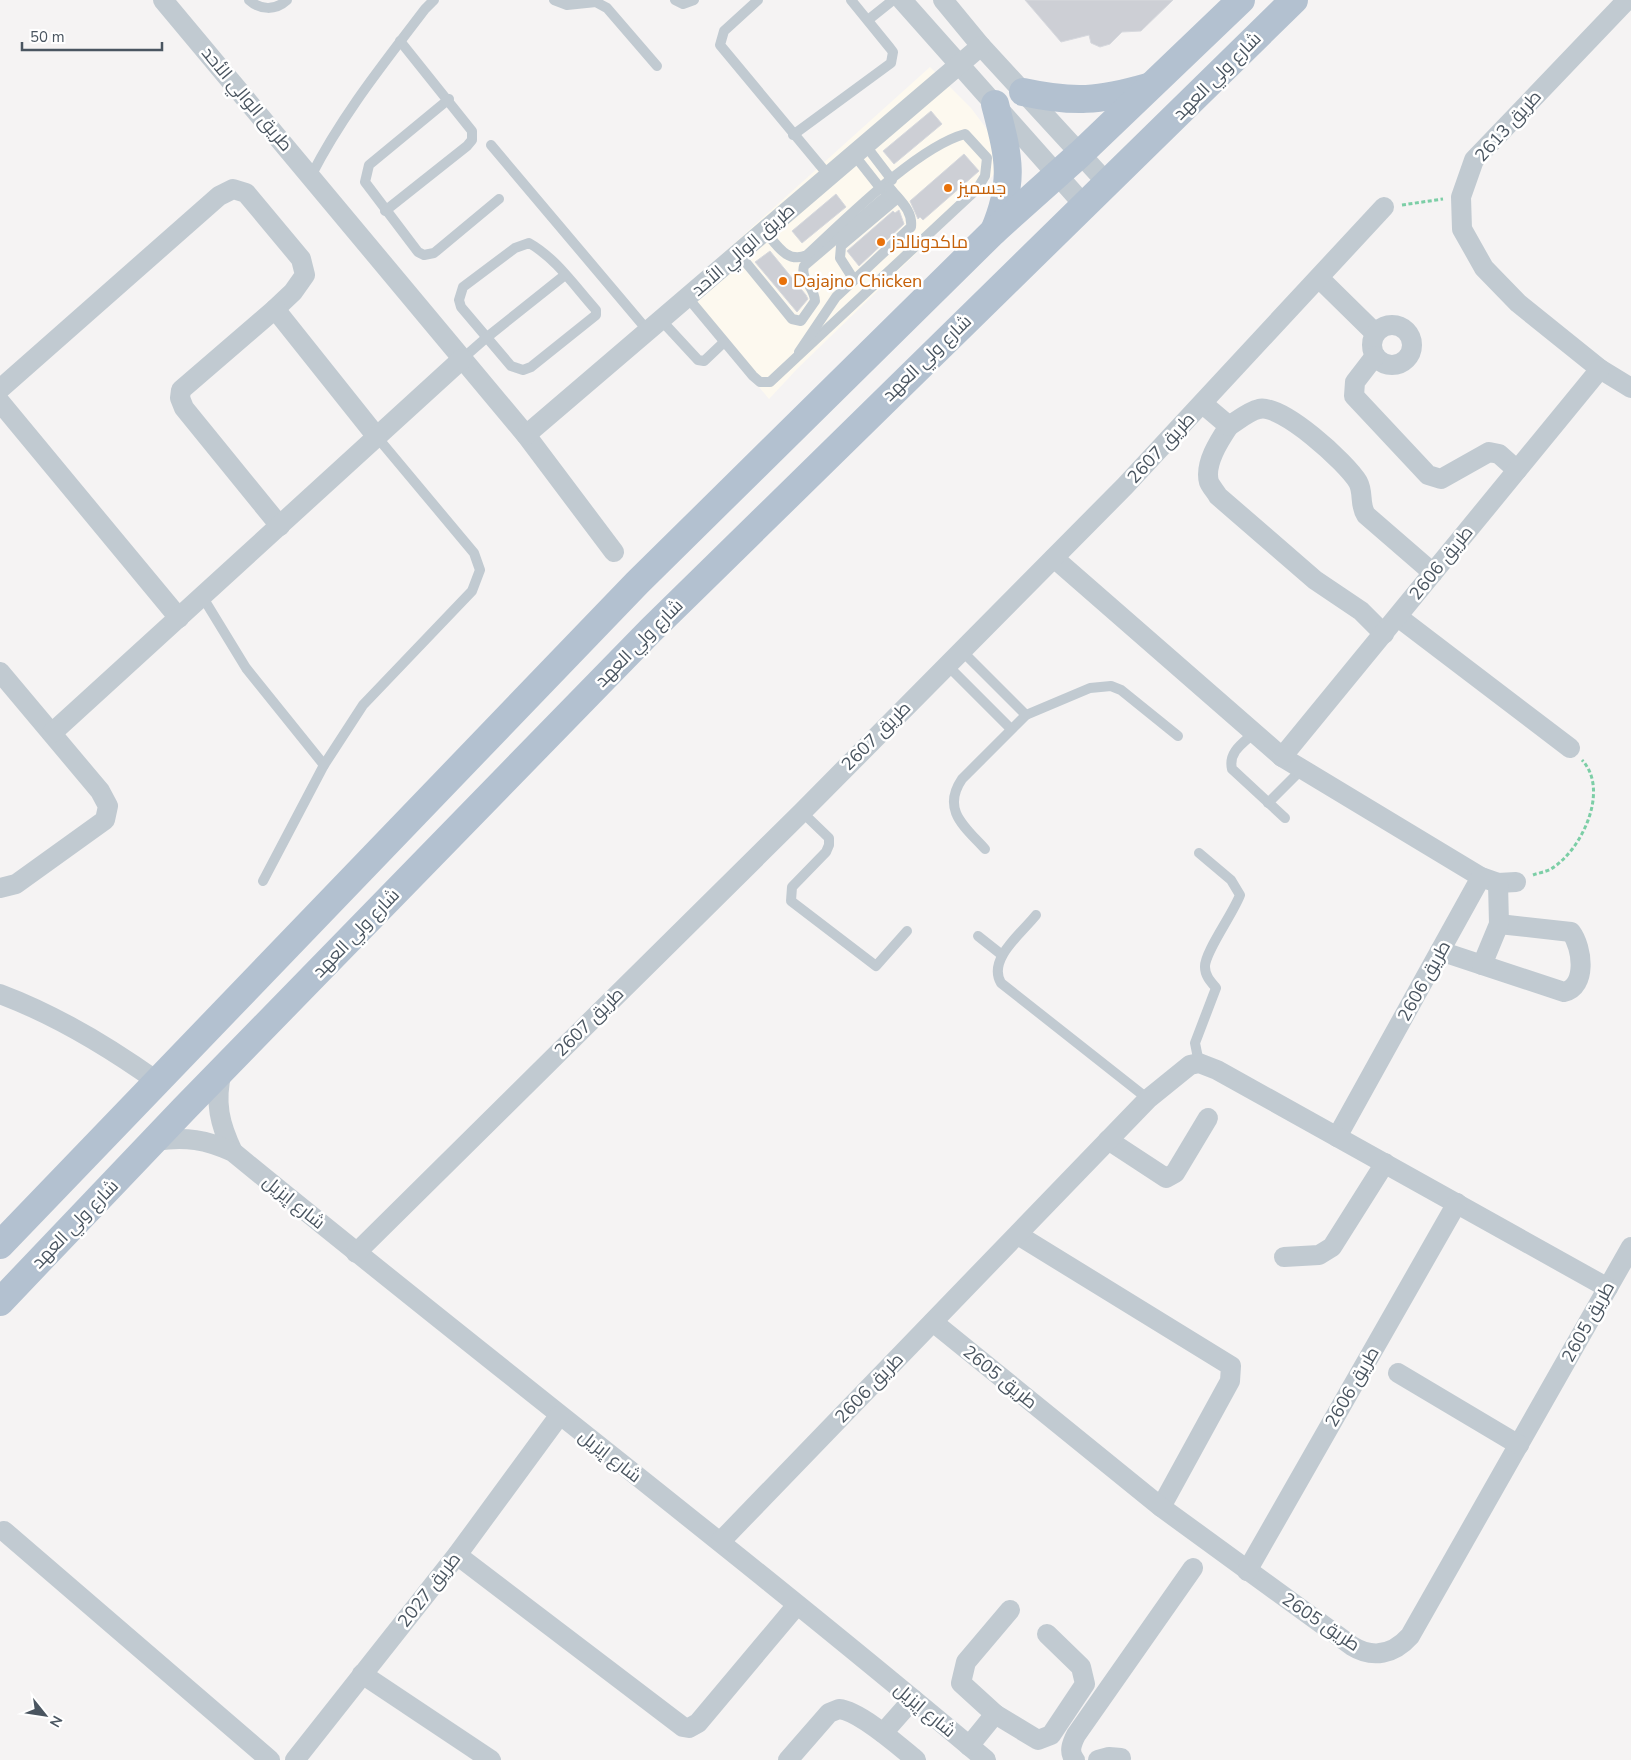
<svg xmlns="http://www.w3.org/2000/svg" width="1631" height="1760" viewBox="0 0 1631 1760" font-family="'Nunito Sans',Cairo,sans-serif">
	<style>
		.commercial { fill: #fdf9ef }
		.building { fill: #cdcfd5; stroke: #d7d9de }
		.lines { fill: none; stroke-linecap: round; stroke-linejoin: round }
		.path { stroke: #7ccea6; stroke-width: 3; stroke-dasharray: 4 2.5; stroke-linecap: butt }
		.service { stroke: #c1cad1; stroke-width: 10 }
		.minor { stroke: #c1cad1; stroke-width: 20 }
		.primary { stroke: #b3c1d0; stroke-width: 28 }
		.food-dot { fill: #e8710a; stroke: #fff; stroke-width: 2 }
		.labels { text-anchor: middle; dominant-baseline: central; stroke-width: 5; stroke-linejoin: round; paint-order: stroke }
		.street-label { font-size: 18px; fill: #4a5560; stroke: #fff }
		.food-label { font-size: 18px; fill: #c56008; stroke: #fff; text-anchor: start }
	</style>
	<rect width="100%" height="100%" fill="#f5f3f3"/>
	<!-- commercial -->
	<path class="commercial" d="M930,67L971,108L989,132L999,169L965,206L797,369L769,399L680,292Z"/>
	<!-- building -->
	<g class="building">
		<path d="M1025,0H1173L1141,31L1122,32L1110,44L1100,47L1091,43L1089,35L1061,42Z"/>
		<path d="M931,111L942,124L894,164L883,151Z"/>
		<path d="M964,154L979,171L923,220L920,217L918,219L910,201Z"/>
		<path d="M836,194L846,207L802,243L792,231Z"/>
		<path d="M899,210L904,224L859,266L847,251L893,211L895,213Z"/>
		<path d="M770,251L806,295L808,299L797,312L755,262Z"/>
	</g>
	<g class="lines">
		<!-- path -->
		<g class="path">
			<path d="M1402,205L1443,199"/>
			<path d="M1533,875C1538,873 1545,872 1551,869C1582,850 1610,790 1582,760"/>
		</g>
		<!-- service -->
		<g class="service">
			<path d="M249,0C260,10 275,11 287,0"/>
			<path d="M554,0L567,5L596,2L607,8L657,66"/>
			<path d="M675,0L683,4L694,0"/>
			<path d="M758,0L724,31L720,45L829,176"/>
			<path d="M868,20L893,0"/>
			<path d="M449,99L369,165L365,182L418,252L424,255L434,253L499,199"/>
			<path d="M793,135L891,63L893,52L890,48L851,0"/>
			<path d="M491,145L648,331"/>
			<path d="M866,146L892,180"/>
			<path d="M855,156L881,189"/>
			<path d="M311,176C342,115 384,63 425,9L434,0"/>
			<path d="M385,211L467,146L472,140V131L400,41"/>
			<path d="M529,243C556,258 576,288 596,310V315L531,367L523,370L511,366L461,307L459,300L463,287L515,248Z"/>
			<path d="M739,254L792,319L801,321L815,301C815,288 800,279 804,266L892,191"/>
			<path d="M854,280L840,258L841,246L898,198"/>
			<path d="M688,298L753,376L760,382H770L977,189L985,176L987,158L965,134C917,147 845,220 807,255C787,264 777,245 765,231"/>
			<path d="M661,320L698,360L704,361L724,342"/>
			<path d="M799,352L836,297L911,227C913,210 899,200 889,187"/>
			<path d="M462,359L486,338L565,275"/>
			<path d="M202,596L246,668L324,765"/>
			<path d="M961,650L1026,715"/>
			<path d="M947,665L1010,728"/>
			<path d="M1254,733C1243,743 1228,752 1232,769L1285,818"/>
			<path d="M1268,803L1302,769"/>
			<path d="M802,812L829,838V845L826,852L792,887L791,901L876,966L907,931"/>
			<path d="M985,849C965,827 941,810 962,779L1026,715L1090,688L1111,686L1121,690L1178,736"/>
			<path d="M1199,853L1231,880L1240,895C1233,914 1204,953 1205,967C1205,976 1211,982 1216,988L1195,1043L1199,1063"/>
			<path d="M263,881L324,765L363,705L472,591L480,570L474,553L377,437"/>
			<path d="M1036,915C1022,933 987,959 1001,983L1148,1099"/>
			<path d="M978,936L1002,955"/>
		</g>
		<!-- minor -->
		<g class="minor">
			<path d="M163,0L526,435L614,552"/>
			<path d="M902,0L1084,205"/>
			<path d="M943,0L981,46L1107,183"/>
			<path d="M1627,0L1474,160L1461,197L1462,229L1484,268L1518,303L1600,369L1631,388"/>
			<path d="M1319,278L1375,333"/>
			<circle cx="1392" cy="345" r="20"/>
			<path d="M1375,356L1355,382L1354,396L1428,475L1441,479L1489,452L1499,454L1517,470"/>
			<path d="M0,389L219,196L233,189L246,193L301,259L305,275L293,292L275,309"/>
			<path d="M0,402L179,618"/>
			<path d="M1203,404L1229,426C1219,441 1204,464 1209,482C1211,487 1216,492 1218,496L1315,580L1361,611L1384,634"/>
			<path d="M1229,426C1237,421 1249,411 1259,409C1281,403 1347,463 1358,482C1364,493 1359,504 1366,515L1433,573"/>
			<path d="M526,435L981,46"/>
			<path d="M280,526L184,408L180,398L181,390L275,309L377,437"/>
			<path d="M1054,558L1282,757L1481,877L1498,883L1516,882"/>
			<path d="M1398,617L1570,748"/>
			<path d="M0,672L100,791L108,806L105,820L16,884L0,888"/>
			<path d="M52,733L462,359"/>
			<path d="M1282,757L1600,369"/>
			<path d="M1440,951L1564,992C1587,987 1583,948 1571,932L1499,924"/>
			<path d="M1482,965L1499,924L1498,883"/>
			<path d="M0,994C56,1015 109,1047 158,1082"/>
			<path d="M222,1072C214,1102 220,1125 233,1152"/>
			<path d="M1337,1137L1481,877"/>
			<path d="M1108,1140L1166,1178L1175,1173L1208,1118"/>
			<path d="M156,1141C185,1136 207,1140 233,1152C483,1357 739,1552 986,1760"/>
			<path d="M1018,1235L1231,1366L1230,1381L1161,1507"/>
			<path d="M356,1253L802,812L1125,486L1384,207"/>
			<path d="M1284,1257L1319,1255L1332,1247L1385,1163"/>
			<path d="M933,1322L1161,1507L1352,1646C1373,1659 1394,1654 1410,1636L1631,1247"/>
			<path d="M1398,1373L1519,1445"/>
			<path d="M4,1531L270,1760"/>
			<path d="M721,1541L1148,1099L1190,1065L1199,1063L1217,1070L1608,1288"/>
			<path d="M457,1555L683,1727L689,1728L698,1723L797,1605"/>
			<path d="M1247,1571L1457,1203"/>
			<path d="M362,1674L491,1760"/>
			<path d="M995,1714L961,1683L966,1662L1010,1610"/>
			<path d="M883,1733L913,1699"/>
			<path d="M969,1746L995,1714L1038,1740L1051,1735L1085,1684L1081,1667L1047,1634"/>
			<path d="M295,1760L457,1555L559,1416"/>
			<path d="M788,1760L829,1713L839,1709C860,1711 899,1746 916,1760"/>
			<path d="M1075,1760C1068,1752 1072,1743 1076,1735L1193,1568"/>
			<path d="M1098,1760L1109,1757L1121,1758"/>
		</g>
		<!-- primary -->
		<g class="primary">
			<path d="M1023,92C1074,103 1099,101 1148,87"/>
			<path d="M994,231C1016,179 1008,155 995,104"/>
			<path d="M0,1245L637,583L994,231L1080,154L1241,0"/>
			<path d="M0,1302L184,1109L651,630L1294,0"/>
		</g>
	</g>
	<!-- markers -->
	<g class="food-dot">
		<circle cx="948" cy="188" r="5"/>
		<circle cx="881" cy="242" r="5"/>
		<circle cx="783" cy="281" r="5"/>
	</g>
	<g class="labels">
		<!-- street labels -->
		<g class="street-label">
			<text transform="translate(1217 76) rotate(-45)">شارع ولي العهد</text>
			<text transform="translate(247 99) rotate(50)">طريق الوالي الأحد</text>
			<text transform="translate(1508 126) rotate(-48)">طريق 2613</text>
			<text transform="translate(743 250) rotate(-41)">طريق الوالي الأحد</text>
			<text transform="translate(927 358) rotate(-44)">شارع ولي العهد</text>
			<text transform="translate(1161 448) rotate(-47)">طريق 2607</text>
			<text transform="translate(1441 563) rotate(-51)">طريق 2606</text>
			<text transform="translate(639 643) rotate(-45)">شارع ولي العهد</text>
			<text transform="translate(876 736) rotate(-45)">طريق 2607</text>
			<text transform="translate(356 933) rotate(-46)">شارع ولي العهد</text>
			<text transform="translate(1424 981) rotate(-61)">طريق 2606</text>
			<text transform="translate(589 1022) rotate(-45)">طريق 2607</text>
			<text transform="translate(294 1202) rotate(39)">شارع إيزيل</text>
			<text transform="translate(75 1224) rotate(-46)">شارع ولي العهد</text>
			<text transform="translate(1588 1322) rotate(-61)">طريق 2605</text>
			<text transform="translate(1000 1377) rotate(39)">طريق 2605</text>
			<text transform="translate(1352 1387) rotate(-60)">طريق 2606</text>
			<text transform="translate(869 1388) rotate(-46)">طريق 2606</text>
			<text transform="translate(610 1456) rotate(38)">شارع إيزيل</text>
			<text transform="translate(429 1590) rotate(-52)">طريق 2027</text>
			<text transform="translate(1321 1622) rotate(34)">طريق 2605</text>
			<text transform="translate(925 1710) rotate(40)">شارع إيزيل</text>
		</g>
		<!-- food labels -->
		<g class="food-label">
			<text x="958" y="188">جسميز</text>
			<text x="891" y="242">ماكدونالدز</text>
			<text x="793" y="281">Dajajno Chicken</text>
		</g>
	</g>
	<!-- north arrow -->
	<g transform="translate(45 1715) rotate(120)" stroke="#ffffff" stroke-width="4" paint-order="stroke">
	<path d="M0-4L9 19L0 12L-9 19Z" fill="#4a5560"/>
	<text y="-8" font-size="14" font-weight="bold" text-anchor="middle" fill="#4a5560">N</text>
	</g>
	<!-- scale -->
	<path d="M22 42v8h140v-8" fill="none" stroke="#4a5560" stroke-width="2.5"/>
	<text x="30" y="42" font-size="15" fill="#4a5560" stroke="#ffffff" stroke-width="4" paint-order="stroke">50 m</text>
</svg>
